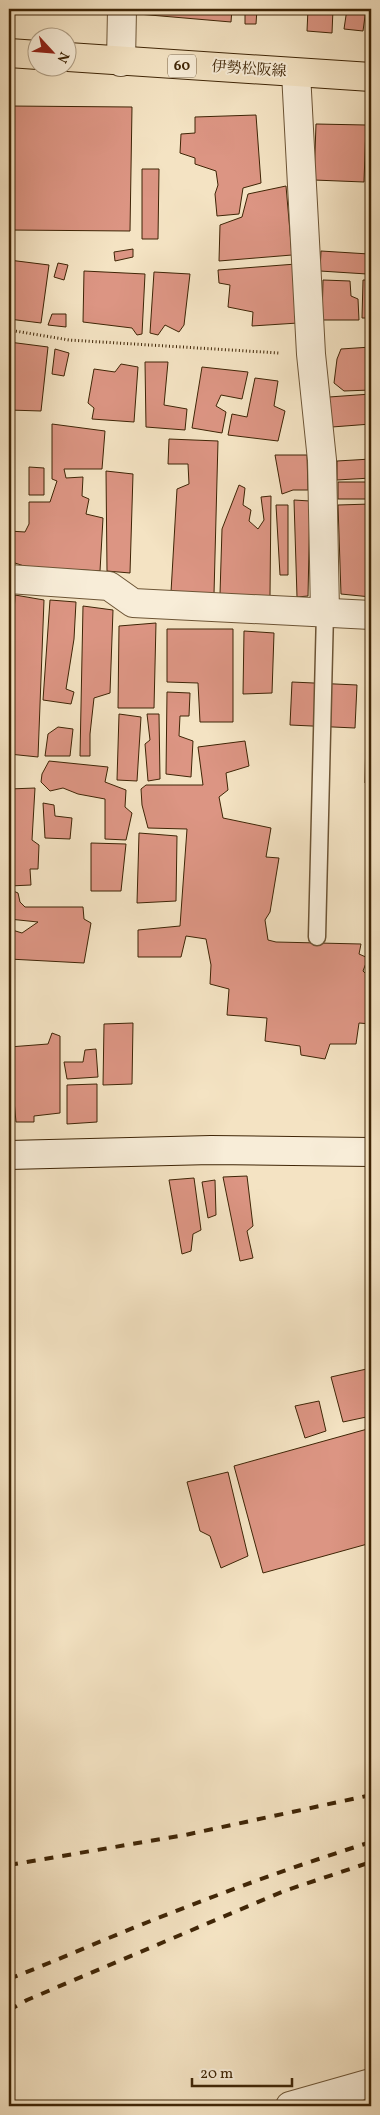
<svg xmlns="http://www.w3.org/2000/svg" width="380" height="2115" viewBox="0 0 380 2115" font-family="Vollkorn,'Noto Serif JP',serif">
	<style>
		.building { fill: #dc9583; stroke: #3f2506 }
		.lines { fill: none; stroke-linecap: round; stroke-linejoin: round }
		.lane-casing { stroke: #6c5435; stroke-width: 19 }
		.street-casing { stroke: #6c5435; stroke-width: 30 }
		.secondary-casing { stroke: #3f2506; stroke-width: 30 }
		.primary-casing { stroke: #3f2506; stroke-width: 30 }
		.path { stroke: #3f2506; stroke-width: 3; stroke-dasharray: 1 2.5; stroke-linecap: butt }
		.lane { stroke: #f8edd8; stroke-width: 16 }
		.street { stroke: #f8edd8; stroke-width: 28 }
		.secondary { stroke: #f8edd8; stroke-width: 28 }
		.primary { stroke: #f4e3c3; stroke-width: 28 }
		.rail { stroke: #3f2506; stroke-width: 4; stroke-dasharray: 9 9; stroke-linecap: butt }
		.labels { text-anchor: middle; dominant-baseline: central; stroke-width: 4; stroke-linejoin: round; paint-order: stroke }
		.shield { fill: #f8edd8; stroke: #766145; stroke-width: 1 }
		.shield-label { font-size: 14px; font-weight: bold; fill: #3f2506 }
		.street-label { font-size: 15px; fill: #3f2506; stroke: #f8edd8 }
	</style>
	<rect width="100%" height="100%" fill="#f4e3c3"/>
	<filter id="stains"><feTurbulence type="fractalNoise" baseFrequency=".004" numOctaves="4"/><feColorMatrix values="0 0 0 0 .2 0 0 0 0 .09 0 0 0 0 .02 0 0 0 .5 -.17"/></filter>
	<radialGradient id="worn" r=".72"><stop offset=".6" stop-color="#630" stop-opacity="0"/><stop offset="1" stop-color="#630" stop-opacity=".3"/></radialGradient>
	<!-- building -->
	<g class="building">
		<path d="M138,9H232L231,22L138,14Z"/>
		<path d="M245,9H257L256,24H245Z"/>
		<path d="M308,9H333L332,33L307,31Z"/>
		<path d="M347,9H366L363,31L344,29Z"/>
		<path d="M9,106L132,107L130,231L9,230Z"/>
		<path d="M256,115L261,183L243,188L239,214L217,216L215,194L218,185L216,171L195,164V158L180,153L181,134L195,133V117Z"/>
		<path d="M316,124L366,125L364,182L314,180Z"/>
		<path d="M142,169H159L158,239H142Z"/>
		<path d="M286,186L292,255L219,261L220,225L242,217L248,194Z"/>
		<path d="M133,249V257L115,261L114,252Z"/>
		<path d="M321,251L369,254L367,274L320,271Z"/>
		<path d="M9,260L49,265L41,323L9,319Z"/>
		<path d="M58,263L68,265L64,280L54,277Z"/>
		<path d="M296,264L298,323L252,326L253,312L228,307L230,285L219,283L218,270Z"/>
		<path d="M84,271L145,274L142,334L137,335L132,328L83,322Z"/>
		<path d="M154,272L190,274L184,325L179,332L165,325L158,335L150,333Z"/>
		<path d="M323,280L350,281L351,296L358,299L359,320H322Z"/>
		<path d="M363,280H371V318H362Z"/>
		<path d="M52,314H66V327L48,325Z"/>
		<path d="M9,342L48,347L41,411L9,410Z"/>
		<path d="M371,347V390L344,391L334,383L337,359L341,349Z"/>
		<path d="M55,349L69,353L64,376L52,374Z"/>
		<path d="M145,362H168L164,405L187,409L185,430L146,427Z"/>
		<path d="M121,364L138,367L134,422L92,419L94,408L88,403L94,369L115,372Z"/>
		<path d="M202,367L248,372L242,399L221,395L216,406L226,412L222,433L192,428Z"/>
		<path d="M255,378L278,381L274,406L285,411L278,441L228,435L232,414L247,417Z"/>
		<path d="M371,394V424L332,427L329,397Z"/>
		<path d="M52,424L105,431L102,469H64L66,478L83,477L82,496L89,499L86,514L103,518L100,571L27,567L9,561V531L25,532L29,524V502H50L57,481L52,479Z"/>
		<path d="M169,439L218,441L214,594L171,592L177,489L189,484L188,464H168Z"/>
		<path d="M275,455H307L308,490H293L282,494Z"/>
		<path d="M371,459V478L337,480V461Z"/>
		<path d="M29,467L44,468V495H29Z"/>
		<path d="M106,471L133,474L130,573L107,571Z"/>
		<rect x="338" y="482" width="33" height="17"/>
		<path d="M239,485L245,488L243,505L251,510L249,521L258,529L264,520L261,497L271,496L270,596L220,594L222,529Z"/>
		<path d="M294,500L310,501L308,596L297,597Z"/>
		<path d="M371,504V597L341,594L338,505Z"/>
		<path d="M276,505H288V575H280Z"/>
		<path d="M15,595L44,600L38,757L9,754V704Z"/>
		<path d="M50,600L76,602L74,639L66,689L74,692L71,704L43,700Z"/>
		<path d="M83,606L113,610L110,693L94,698L90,734V756H80Z"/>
		<path d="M156,623L154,708H118L119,626Z"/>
		<path d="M167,629H233V722H200L198,683L167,682Z"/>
		<path d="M244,631L274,633L272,693L243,694Z"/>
		<path d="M368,634L371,635V783H365Z"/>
		<path d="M292,682L357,685L355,728L290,725Z"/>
		<path d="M167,692L190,693L189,716H180L179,736L193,741L191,777L166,774Z"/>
		<path d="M119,714L141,717L137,781L117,780Z"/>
		<path d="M147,714H159L160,779L148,781L145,744L150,740Z"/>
		<path d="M58,727L73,729L70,756H45L48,734Z"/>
		<path d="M245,741L249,766L226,773L228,790L219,797L223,818L271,828L266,857L279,858L270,912L265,920L268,940L276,942L361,944L359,954L368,958L363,971L371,979V1024L359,1023L356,1044H330L325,1059L301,1055L300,1046L265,1041L267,1018L227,1015L229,989L210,984L211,965L206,939L186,936L181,957H138V930L180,926L187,829L148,828L142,805L141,789L146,785H203L198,747Z"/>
		<path d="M49,761L108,767L105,782L126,790L125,807L132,813L126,840L105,839V799L78,794L63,788L50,791L41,782L42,774Z"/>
		<path d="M35,788L32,840L39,845L38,869H30L31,885L9,886V789Z"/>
		<path d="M43,803L54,805L55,816L72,818L70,839L45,838Z"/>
		<path d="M139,833L177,836L176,901L137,903Z"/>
		<path d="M91,843L126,844L121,891H91Z"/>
		<path d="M11,890L18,893L20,902L25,907H83L84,919L91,923L84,963L9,959V929L22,933L38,922L9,919Z"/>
		<path d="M133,1023L132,1084L103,1085L104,1024Z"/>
		<path d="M52,1033L60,1036V1113L34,1116V1122H16L9,1047L48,1044Z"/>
		<path d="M96,1049L98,1077L67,1079L64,1062H83L85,1050Z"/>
		<path d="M97,1084V1122L67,1124V1085Z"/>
		<path d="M247,1176L253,1226L247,1231L253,1258L240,1261L223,1177Z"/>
		<path d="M194,1178L201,1230L193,1234L191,1251L182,1254L169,1180Z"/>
		<path d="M215,1180L216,1215L208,1218L202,1182Z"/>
		<path d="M371,1368V1416L343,1422L331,1377Z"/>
		<path d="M319,1401L326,1431L305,1438L295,1406Z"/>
		<path d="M371,1428V1543L263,1573L234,1466Z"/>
		<path d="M228,1472L248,1556L221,1568L210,1536L200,1531L187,1482Z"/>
	</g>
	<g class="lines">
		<defs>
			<path id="lane" d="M317,937L325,612"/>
			<g id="street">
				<path d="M121,62L122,9"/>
				<path d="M296,73L311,354L322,460L325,612"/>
				<path d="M9,579L109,586L133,603L371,615"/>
				<path d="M290,2106L371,2083"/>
			</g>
			<path id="secondary" d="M9,1155L211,1150L371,1152"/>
			<g id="primary">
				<path d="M9,53L38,55"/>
				<path d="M68,57L371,77"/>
			</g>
		</defs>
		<!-- lane casing -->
		<use href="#lane" class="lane-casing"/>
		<!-- street casing -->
		<use href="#street" class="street-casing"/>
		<!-- secondary casing -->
		<use href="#secondary" class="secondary-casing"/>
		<!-- primary casing -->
		<use href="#primary" class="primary-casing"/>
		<!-- path -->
		<path class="path" d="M9,330L69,340L279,353"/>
		<!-- lane -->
		<use href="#lane" class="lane"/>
		<!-- street -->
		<use href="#street" class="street"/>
		<!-- secondary -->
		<use href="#secondary" class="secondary"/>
		<!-- primary -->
		<use href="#primary" class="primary"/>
		<!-- rail -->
		<g class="rail">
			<path d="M9,1865L185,1835L371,1795"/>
			<path d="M9,1979C63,1958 116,1934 171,1913C237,1887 304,1863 371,1842"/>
			<path d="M9,2010L27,2000L284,1891L371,1862"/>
		</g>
	</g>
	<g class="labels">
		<!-- shield labels -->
		<rect class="shield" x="168" y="54.5" width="28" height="23" rx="4"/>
		<g class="shield-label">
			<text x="182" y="66">60</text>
		</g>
		<!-- street labels -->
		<g class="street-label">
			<text transform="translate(249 70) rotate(4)">伊勢松阪線</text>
		</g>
	</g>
	<!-- margin -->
	<rect width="380" height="2115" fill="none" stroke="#f4e3c3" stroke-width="30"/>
	<rect x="10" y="10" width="360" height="2095" fill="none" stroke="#3f2506" stroke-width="2.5"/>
	<rect x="15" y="15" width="350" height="2085" fill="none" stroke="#3f2506"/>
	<!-- north arrow -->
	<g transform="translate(52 52) rotate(116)"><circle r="24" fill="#f8edd8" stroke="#ae9d84"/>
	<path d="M0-4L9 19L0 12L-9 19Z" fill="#8f2418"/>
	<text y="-8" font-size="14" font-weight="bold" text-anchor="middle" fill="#3f2506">N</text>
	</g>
	<!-- scale -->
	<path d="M192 2078v8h100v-8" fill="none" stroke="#3f2506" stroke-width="2.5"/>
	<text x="200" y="2078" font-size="15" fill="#3f2506" stroke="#f8edd8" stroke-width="4" paint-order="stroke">20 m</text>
	<rect width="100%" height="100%" filter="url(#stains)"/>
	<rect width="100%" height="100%" fill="url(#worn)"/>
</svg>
